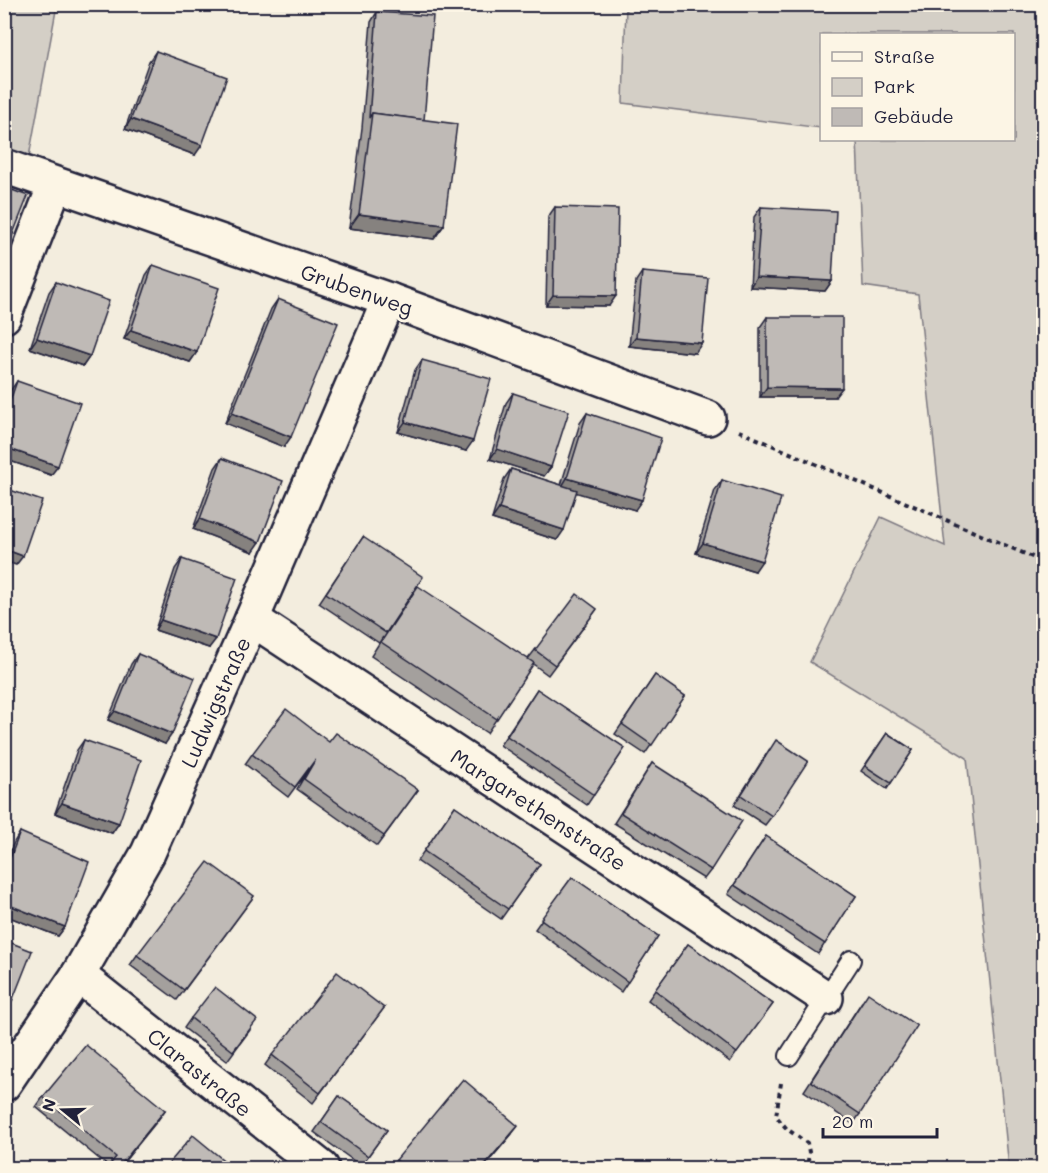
<svg xmlns="http://www.w3.org/2000/svg" width="1048" height="1173" viewBox="0 0 1048 1173" font-family="Mali,sans-serif">
	<style>
		.green { fill: #d4cfc6; stroke: #7b7880; stroke-width: 1.5 }
		.lines { fill: none; stroke-linecap: round; stroke-linejoin: round }
		.service-casing { stroke: #22223b; stroke-width: 22 }
		.minor-casing { stroke: #22223b; stroke-width: 38 }
		.path { stroke: #22223b; stroke-width: 4; stroke-dasharray: 4.5 4.5; stroke-linecap: butt }
		.service { stroke: #fcf5e5; stroke-width: 18 }
		.minor { stroke: #fcf5e5; stroke-width: 33 }
		.wall { fill: #a4a09d; stroke: #22223b; stroke-width: 1.5 }
		.shaded-wall { fill: #86827f; stroke: #22223b; stroke-width: 1.5 }
		.building { fill: #bfbab6; stroke: #22223b; stroke-width: 1.5 }
		.labels { text-anchor: middle; dominant-baseline: central; stroke-width: 6; stroke-linejoin: round; paint-order: stroke }
		.street-label { font-size: 21px; fill: #22223b; stroke: #fcf5e5 }
	</style>
	<rect width="100%" height="100%" fill="#f3edde"/>
	<filter id="ink" filterUnits="userSpaceOnUse"><feTurbulence type="fractalNoise" baseFrequency=".0167" numOctaves="2"/><feDisplacementMap in="SourceGraphic" scale="12" xChannelSelector="R" yChannelSelector="G"/><feConvolveMatrix kernelMatrix="1 2 1 2 8 2 1 2 1" color-interpolation-filters="sRGB"/></filter>
	<g filter="url(#ink)">
		<!-- green -->
		<g class="green">
			<path d="M4,5H57L29,157L5,148Z"/>
			<path d="M626,5H1043V1168H1009L967,758L810,662L881,517L945,546L918,294L863,286L857,140H1014V34H822L821,128L623,103Z"/>
		</g>
		<g class="lines">
			<defs>
				<path id="service" d="M789,1056L851,960"/>
				<g id="minor">
					<path d="M4,166L389,300L708,418"/>
					<path d="M4,316L55,185"/>
					<path d="M252,619L826,998"/>
					<path d="M78,975L322,1168"/>
					<path d="M4,1084L78,975L148,853L252,619L389,300"/>
				</g>
			</defs>
			<!-- service casing -->
			<use href="#service" class="service-casing"/>
			<!-- minor casing -->
			<use href="#minor" class="minor-casing"/>
			<!-- path -->
			<g class="path">
				<path d="M739,431L1044,562"/>
				<path d="M781,1083L776,1116L787,1129L807,1143L809,1152L808,1161L817,1168"/>
			</g>
			<!-- service -->
			<use href="#service" class="service"/>
			<!-- minor -->
			<use href="#minor" class="minor"/>
		</g>
		<!-- wall -->
		<g class="wall">
			<path d="M377,12L424,120L444,225L434,239L349,228L362,128L371,22Z"/>
			<path d="M156,51L195,155L125,129L149,61Z"/>
			<path d="M555,207L609,306L546,305L548,217Z"/>
			<path d="M761,207L832,281L825,291L750,287L754,217Z"/>
			<path d="M153,265L197,352L190,362L124,339L146,275Z"/>
			<path d="M642,272L695,353L629,346L636,281Z"/>
			<path d="M56,282L90,356L83,366L30,348L49,292Z"/>
			<path d="M278,299L284,447L225,423L271,309Z"/>
			<path d="M767,317L835,397H760V327Z"/>
			<path d="M422,360L466,451L398,432L415,370Z"/>
			<path d="M17,381L51,475L4,459V408L10,391Z"/>
			<path d="M513,393L551,467L544,476L490,459L506,403Z"/>
			<path d="M587,413L635,510L576,492L557,540L492,519L504,479L511,469L561,485L580,423Z"/>
			<path d="M222,458L253,552L193,529L215,468Z"/>
			<path d="M722,480L755,571L696,553L715,490Z"/>
			<path d="M363,537L396,618L528,659L535,650L597,609L548,675L533,664L487,733L371,656L383,637L379,643L319,603Z"/>
			<path d="M182,559L209,648L155,630L175,569Z"/>
			<path d="M138,654L165,744L108,720L131,664Z"/>
			<path d="M655,675L685,696L645,754L615,734Z"/>
			<path d="M537,689L625,748L587,805L500,745Z"/>
			<path d="M887,733L913,750L887,789L861,771Z"/>
			<path d="M84,740L119,823L112,833L55,813L77,750Z"/>
			<path d="M769,750L772,816L765,825L734,805Z"/>
			<path d="M252,754L418,790L377,846L297,789L308,770L288,797L245,764Z"/>
			<path d="M652,763L711,870L704,879L614,823Z"/>
			<path d="M455,806L540,864L501,919L417,861Z"/>
			<path d="M20,832L65,927L58,936L4,915V865L14,842Z"/>
			<path d="M766,836L856,896L818,954L728,894Z"/>
			<path d="M572,877L658,936L621,992L535,929Z"/>
			<path d="M254,896L177,1000L130,965L137,955Z"/>
			<path d="M688,944L773,1004L730,1062L648,1000Z"/>
			<path d="M861,1003L860,1114L853,1124L804,1091Z"/>
			<path d="M384,1008L313,1103L265,1065L272,1055Z"/>
			<path d="M191,1018L250,1030L227,1061L184,1028Z"/>
			<path d="M339,1096L387,1130L361,1166L314,1132Z"/>
			<path d="M43,1097L165,1110L123,1163L109,1167L36,1107Z"/>
			<path d="M511,1135L483,1168H390L396,1160Z"/>
		</g>
		<!-- shaded-wall -->
		<g class="shaded-wall">
			<path d="M131,119L202,145L195,155L125,129Z"/>
			<path d="M359,214L444,225L434,239L349,228Z"/>
			<path d="M756,277L832,281L825,291L750,287Z"/>
			<path d="M553,295L616,296L609,306L546,305Z"/>
			<path d="M131,330L197,352L190,362L124,339Z"/>
			<path d="M636,337L702,343L695,353L629,346Z"/>
			<path d="M37,338L90,356L83,366L30,348Z"/>
			<path d="M767,387L842,388L835,397H760Z"/>
			<path d="M232,413L291,437L284,447L225,423Z"/>
			<path d="M405,422L473,441L466,451L398,432Z"/>
			<path d="M4,447L58,466L51,475L4,459Z"/>
			<path d="M497,449L551,467L544,476L490,459Z"/>
			<path d="M567,478L642,500L635,510L561,488Z"/>
			<path d="M499,509L564,530L557,540L492,519Z"/>
			<path d="M200,519L260,542L253,552L193,529Z"/>
			<path d="M703,543L762,561L755,571L696,553Z"/>
			<path d="M4,549L23,556L16,565L4,561Z"/>
			<path d="M161,620L216,639L209,648L155,630Z"/>
			<path d="M115,711L172,734L165,744L108,720Z"/>
			<path d="M62,803L119,823L112,833L55,813Z"/>
			<path d="M4,903L65,927L58,936L4,915Z"/>
			<path d="M165,1110L158,1120L119,1168L123,1162Z"/>
			<path d="M518,1126L511,1135L483,1168H482Z"/>
		</g>
		<!-- building -->
		<g class="building">
			<path d="M377,12L433,16L424,120L372,113L369,118Z"/>
			<path d="M156,51L227,77L202,145L131,119Z"/>
			<path d="M372,113L457,124L444,225L359,214Z"/>
			<path d="M4,187L28,196L5,254H4Z"/>
			<path d="M555,207L618,209L616,296L553,295Z"/>
			<path d="M761,207L836,211L832,281L756,277Z"/>
			<path d="M153,265L219,288L197,352L131,330Z"/>
			<path d="M642,272L708,278L702,343L636,337Z"/>
			<path d="M56,282L109,301L90,356L37,338Z"/>
			<path d="M278,299L338,323L291,437L232,413Z"/>
			<path d="M767,317H842V388L767,387Z"/>
			<path d="M422,360L491,379L473,441L405,422Z"/>
			<path d="M17,381L80,403L58,466L4,447V418Z"/>
			<path d="M513,393L569,411L551,467L497,449Z"/>
			<path d="M587,413L661,438L642,500L567,478Z"/>
			<path d="M222,458L283,481L260,542L200,519Z"/>
			<path d="M511,469L577,490L564,530L499,509Z"/>
			<path d="M722,480L781,498L762,561L703,543Z"/>
			<path d="M4,488L42,501L23,556L4,549Z"/>
			<path d="M363,537L423,577L386,633L326,593Z"/>
			<path d="M182,559L237,578L216,639L161,620Z"/>
			<path d="M418,586L534,663L497,719L381,642Z"/>
			<path d="M577,594L597,609L555,665L535,650Z"/>
			<path d="M138,654L195,678L172,734L115,711Z"/>
			<path d="M655,675L685,696L652,745L622,724Z"/>
			<path d="M537,689L625,748L594,795L507,736Z"/>
			<path d="M286,709L329,742L336,733L418,790L384,836L304,779L315,760L295,787L252,754Z"/>
			<path d="M887,733L913,750L891,783L865,766Z"/>
			<path d="M84,740L141,760L119,823L62,803Z"/>
			<path d="M776,740L808,761L772,816L741,795Z"/>
			<path d="M652,763L742,821L711,870L621,813Z"/>
			<path d="M455,806L540,864L508,909L424,851Z"/>
			<path d="M20,832L89,862L65,927L4,903V874Z"/>
			<path d="M766,836L856,896L825,944L734,885Z"/>
			<path d="M208,862L254,896L184,990L137,955Z"/>
			<path d="M572,877L658,936L628,982L541,919Z"/>
			<path d="M4,940L32,951L7,1014L4,1013Z"/>
			<path d="M688,944L773,1004L737,1053L655,990Z"/>
			<path d="M337,972L384,1008L320,1093L272,1055Z"/>
			<path d="M215,987L257,1020L233,1051L191,1018Z"/>
			<path d="M868,993L917,1026L860,1114L811,1081Z"/>
			<path d="M86,1045L165,1110L123,1162L130,1168H107L116,1157L43,1097Z"/>
			<path d="M463,1079L518,1126L482,1168H407L396,1160Z"/>
			<path d="M339,1096L387,1130L368,1156L321,1122Z"/>
			<path d="M193,1135L233,1168H165Z"/>
		</g>
	</g>
	<g class="labels">
		<!-- street labels -->
		<g class="street-label">
			<text transform="translate(357 289) rotate(19)">Grubenweg</text>
			<text transform="translate(215 702) rotate(-66)">Ludwigstraße</text>
			<text transform="translate(539 809) rotate(33)">Margarethenstraße</text>
			<text transform="translate(200 1072) rotate(39)">Clarastraße</text>
		</g>
	</g>
	<!-- margin -->
	<rect width="1048" height="1173" fill="none" stroke="#fcf5e5" stroke-width="24"/>
	<rect x="12" y="12" width="1024" height="1149" fill="none" stroke="#22223b" stroke-width="2" filter="url(#ink)"/>
	<!-- legend -->
	<rect x="820" y="33" width="195" height="108" fill="#fcf5e5" stroke="#a5a1a1" stroke-width="1.5"/>
	<rect x="832" y="52" width="30" height="9" fill="#fcf5e5" stroke="#a5a1a1" stroke-width="1.5"/>
	<text x="874" y="63" font-size="18" fill="#22223b">Straße</text>
	<rect x="832" y="78" width="30" height="18" fill="#d4cfc6" stroke="#a5a1a1" stroke-width="1.5"/>
	<text x="874" y="93" font-size="18" fill="#22223b">Park</text>
	<rect x="832" y="108" width="30" height="18" fill="#bfbab6" stroke="#a5a1a1" stroke-width="1.5"/>
	<text x="874" y="123" font-size="18" fill="#22223b">Gebäude</text>
	<!-- north arrow -->
	<g transform="translate(63 1110) rotate(289)" stroke="#fcf5e5" stroke-width="4.5" paint-order="stroke">
	<path d="M0-4.5L10 22L0 15L-10 22Z" fill="#22223b"/>
	<text y="-9" font-size="16" font-weight="bold" text-anchor="middle" fill="#22223b">N</text>
	</g>
	<!-- scale -->
	<path d="M823 1128v9h114v-9" fill="none" stroke="#22223b" stroke-width="3"/>
	<text x="832" y="1128" font-size="18" fill="#22223b" stroke="#fcf5e5" stroke-width="4.5" paint-order="stroke">20 m</text>
</svg>
